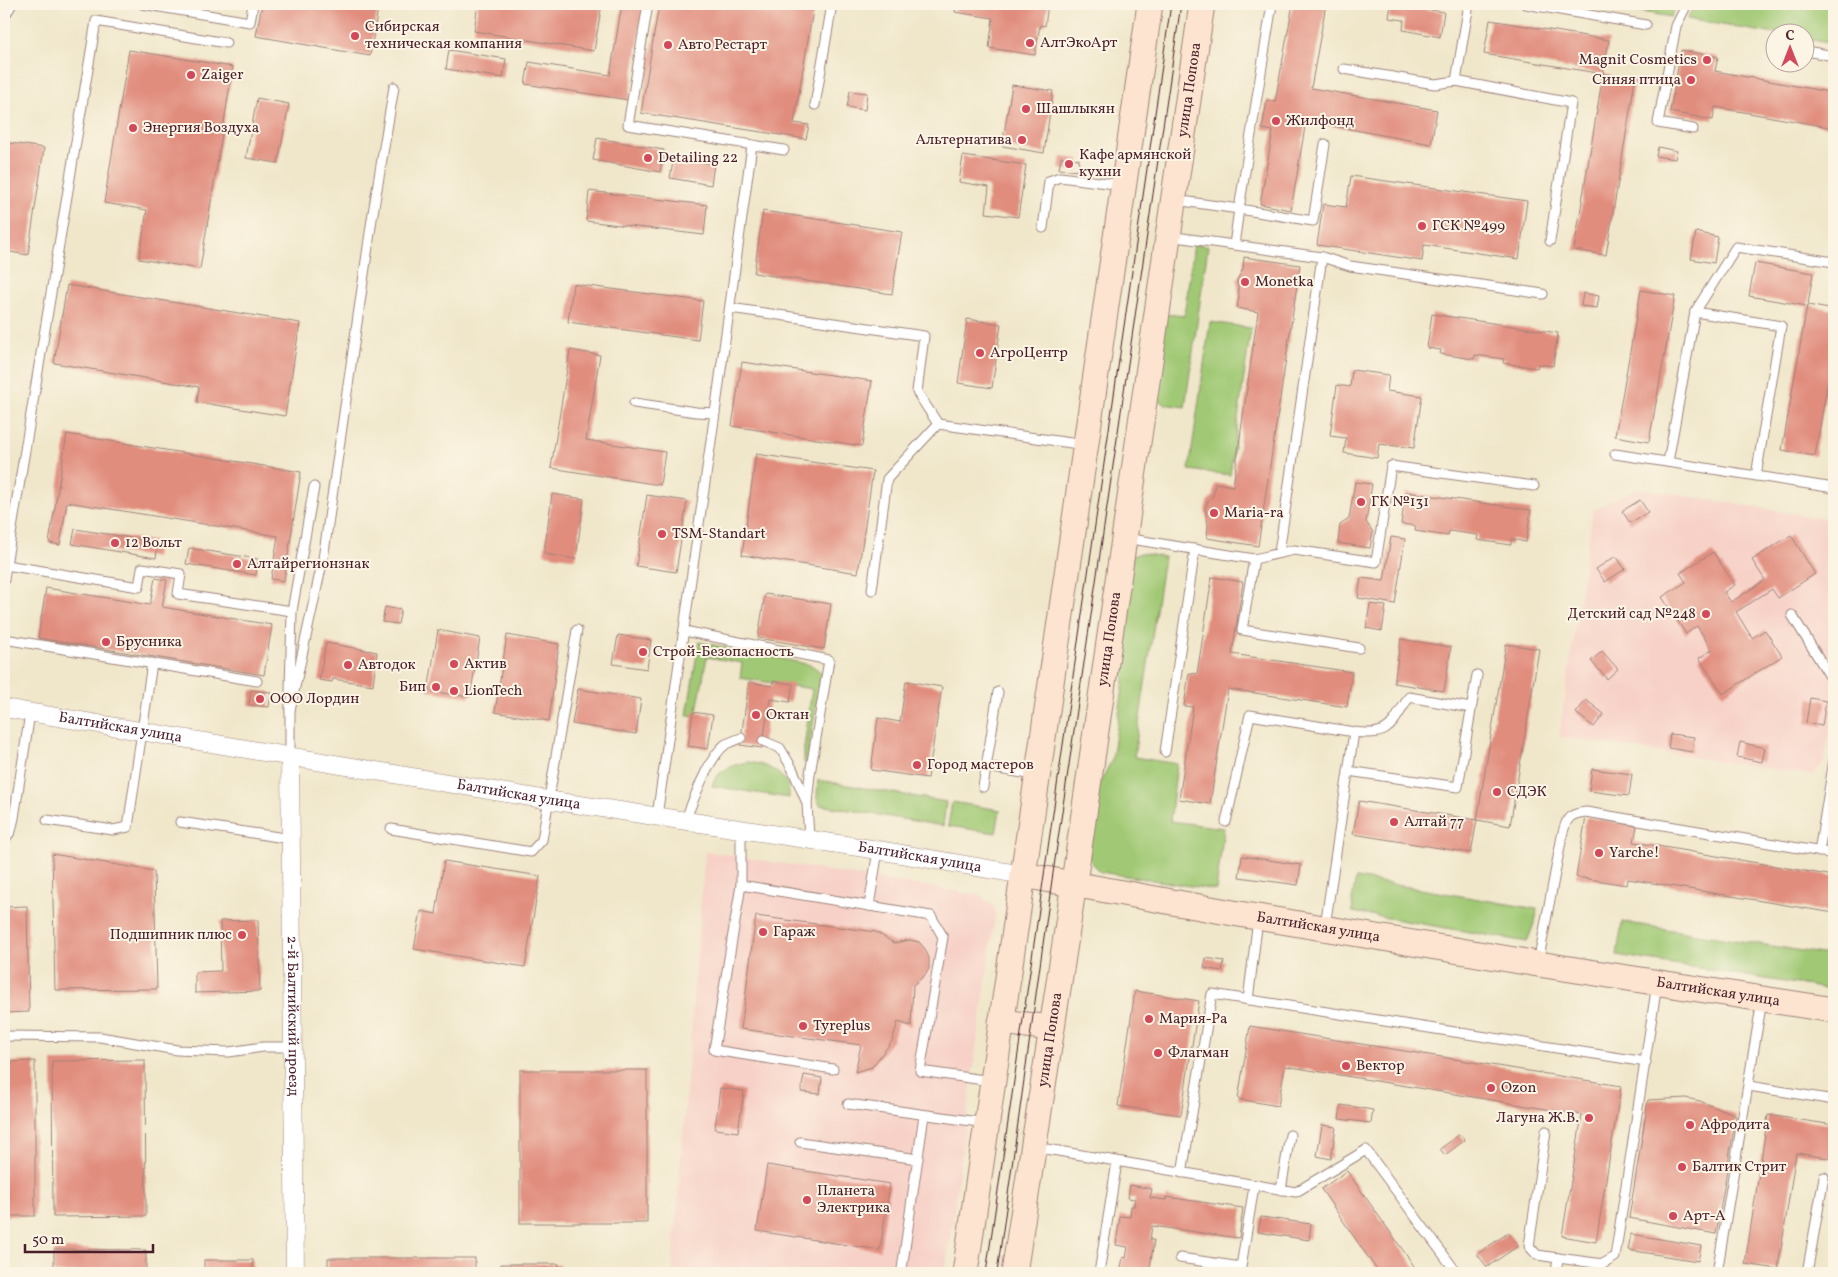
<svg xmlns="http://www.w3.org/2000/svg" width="1838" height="1277" viewBox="0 0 1838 1277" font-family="Vollkorn,serif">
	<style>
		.built { fill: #f7d1c7 }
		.green { fill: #a1c974; stroke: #767450 }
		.building { fill: #e18d7e }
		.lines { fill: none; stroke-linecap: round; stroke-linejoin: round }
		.service-casing { stroke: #9d837b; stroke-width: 11 }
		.minor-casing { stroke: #9d837b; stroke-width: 19 }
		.secondary-casing { stroke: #9d837b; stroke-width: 27 }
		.service { stroke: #fff; stroke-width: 9 }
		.minor { stroke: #fff; stroke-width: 18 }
		.secondary { stroke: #fde4d0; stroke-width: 25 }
		.tram { stroke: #4a1f2b; stroke-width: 1 }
		.poi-dot { fill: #d1495b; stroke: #fcf5e5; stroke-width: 2 }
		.labels { text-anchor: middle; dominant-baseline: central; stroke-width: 4; stroke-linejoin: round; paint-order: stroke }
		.poi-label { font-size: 15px; fill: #4a1f2b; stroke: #fcf5e5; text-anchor: start }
		.street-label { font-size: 15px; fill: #4a1f2b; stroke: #fcf5e5 }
	</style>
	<rect width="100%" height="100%" fill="#fcf5e5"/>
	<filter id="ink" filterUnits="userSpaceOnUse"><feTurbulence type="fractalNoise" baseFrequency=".02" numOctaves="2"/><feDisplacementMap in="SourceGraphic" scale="10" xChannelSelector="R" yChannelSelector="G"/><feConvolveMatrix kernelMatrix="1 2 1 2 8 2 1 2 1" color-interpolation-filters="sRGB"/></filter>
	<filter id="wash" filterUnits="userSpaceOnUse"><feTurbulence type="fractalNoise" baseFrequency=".0096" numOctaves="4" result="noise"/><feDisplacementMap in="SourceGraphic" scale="20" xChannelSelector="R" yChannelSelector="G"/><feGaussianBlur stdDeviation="1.12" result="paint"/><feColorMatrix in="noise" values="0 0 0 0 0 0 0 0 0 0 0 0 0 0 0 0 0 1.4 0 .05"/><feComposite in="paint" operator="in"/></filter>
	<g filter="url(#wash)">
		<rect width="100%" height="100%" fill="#f0e7cb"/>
		<!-- built -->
		<g class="built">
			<path d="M1637,488L1834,520V707L1824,762L1812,775L1559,737L1593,510Z"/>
			<path d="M705,851L979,895L996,909L945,1273H672Z"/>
		</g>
		<!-- green -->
		<g class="green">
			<path d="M1599,4H1678L1671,17Z"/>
			<path d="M1695,4H1736L1754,7L1755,4H1834V44L1806,39V32H1776L1775,34L1687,19Z"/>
			<path d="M1194,244L1208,246L1185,407L1164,404L1156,399L1165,314L1184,316Z"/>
			<path d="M1210,322L1251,328L1230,475L1189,470Z"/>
			<path d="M1141,553L1164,557L1134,757L1177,764L1170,821L1224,828L1216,890L1101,872L1091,862L1087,851L1094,794L1112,760L1124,681L1116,642L1132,556Z"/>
			<path d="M699,642L811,665L822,673L810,742L808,766L804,762V748L812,689L740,678L742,663L707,657L696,716L687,715Z"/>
			<path d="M747,762C762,763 782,771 788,786C789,789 789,794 789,798L712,786C717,770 732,765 747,762Z"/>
			<path d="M818,780L946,802L943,826L820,805L817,798Z"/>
			<path d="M952,802L1000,810L996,833L948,826Z"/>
			<path d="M1356,878L1537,909L1536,918L1527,942L1353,912L1352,900Z"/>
			<path d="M1622,922L1834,956V990L1617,955Z"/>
		</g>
		<g id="blocks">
			<!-- building -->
			<g class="building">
				<path d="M262,4H355L378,8L370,56L256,36Z"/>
				<path d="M478,4H602L594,51L474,31Z"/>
				<path d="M622,4H644L629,100L525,84L529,62L610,75Z"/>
				<path d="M659,4H814L794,123L809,125L806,139L641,113Z"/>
				<path d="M956,4H1048L1045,26L1040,25L1035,55L989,48L993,18L955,12Z"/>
				<path d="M1293,4H1326L1311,88L1437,110L1431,144L1306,121L1291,210L1260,204L1273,131L1262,129L1267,100L1275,102Z"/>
				<path d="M1391,4L1444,12L1440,37L1403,30L1404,20L1389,18Z"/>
				<path d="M1490,20L1609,40L1603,74L1484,54Z"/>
				<path d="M129,50L233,67L200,269L139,259L147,210L104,203Z"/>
				<path d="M449,50L506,59L503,78L446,69Z"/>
				<path d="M1681,50L1718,57L1715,71L1834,93V128L1715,107L1713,120L1670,112Z"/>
				<path d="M1603,74L1635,80L1606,255L1574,250Z"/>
				<path d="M1012,85L1053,91L1044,153L1002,146Z"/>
				<path d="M850,91L867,93L865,110L847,107Z"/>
				<path d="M257,98L289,104L278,163L246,158Z"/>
				<path d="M597,138L664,150L660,172L593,160Z"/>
				<path d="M4,142L44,148L28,255L4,251Z"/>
				<path d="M1658,147L1677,151L1675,159L1656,156Z"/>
				<path d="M963,156L1026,165L1018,217L986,213L989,187L959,182Z"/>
				<path d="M674,157L714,164L711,185L670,178Z"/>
				<path d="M1061,157L1079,159L1078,171L1059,169Z"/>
				<path d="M1351,176L1527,201L1519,259L1424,245L1422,261L1317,245L1323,204L1346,207Z"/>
				<path d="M589,191L707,205L704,235L586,221Z"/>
				<path d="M763,211L902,232L892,294L754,273Z"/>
				<path d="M1696,232L1718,237L1714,263L1691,259Z"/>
				<path d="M1244,257L1300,265L1258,546L1207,538L1208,525L1205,509L1208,501L1213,496L1215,483L1233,486L1258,312L1237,308L1239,296L1237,280L1243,269Z"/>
				<path d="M1755,263L1813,273L1808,305L1834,310V344L1815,456L1782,450L1807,306L1749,296Z"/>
				<path d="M573,284L703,301L698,340L568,322Z"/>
				<path d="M67,285L300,323L285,416L197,402L199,387L54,363Z"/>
				<path d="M1641,290L1675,296L1649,442L1615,436Z"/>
				<path d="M1583,293L1599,296L1597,308L1581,306Z"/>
				<path d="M1432,314L1558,333L1553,366L1538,364L1537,368L1503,363L1504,359L1475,355L1474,359L1440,354L1441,350L1427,348Z"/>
				<path d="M967,319L1001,324L992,388L958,383Z"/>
				<path d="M570,350L600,355L586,440L665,452L660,485L551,468Z"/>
				<path d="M742,362L872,381L862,446L732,426Z"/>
				<path d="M1352,370L1389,375L1387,391L1422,396L1414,448L1379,444L1377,458L1344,453L1346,438L1330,436L1337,385L1350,387Z"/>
				<path d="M67,434L301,472L284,581L271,579L278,536L67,502L60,545L49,543Z"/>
				<path d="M756,454L873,471L858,573L742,555Z"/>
				<path d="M1355,482L1372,484L1366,522L1373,532L1370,548L1338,543L1340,525L1349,519Z"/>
				<path d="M1406,492L1531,510L1526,542L1511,539V545L1477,540L1478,535L1449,531L1448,536L1415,531L1416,526L1401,524Z"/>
				<path d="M552,494L584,499L576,559L544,554Z"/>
				<path d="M647,495L687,501L676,572L636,566Z"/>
				<path d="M1640,500L1648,512L1630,523L1622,511Z"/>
				<path d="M75,529L158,542L156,558L72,544Z"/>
				<path d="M1791,535L1815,574L1778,598L1772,589L1736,612L1752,638L1765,630L1782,656L1723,694L1699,658L1712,650L1697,626L1686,634L1662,597L1686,582L1680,573L1713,552L1735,585L1724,592L1731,602L1765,580L1752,560Z"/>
				<path d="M1391,537L1405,539L1395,604L1358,598L1361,578L1384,581Z"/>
				<path d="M189,548L258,559L256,575L186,564Z"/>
				<path d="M1616,556L1625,569L1605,582L1596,569Z"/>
				<path d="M1212,577L1243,582L1232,654L1352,672L1347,707L1228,689L1210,804L1179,799L1193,707L1184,706L1189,673L1197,674Z"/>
				<path d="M155,578L167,580L162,607L272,625L264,675L38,638L46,588L150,605Z"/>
				<path d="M765,594L831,604L824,649L758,638Z"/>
				<path d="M1370,604L1386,606L1382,631L1366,628Z"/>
				<path d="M385,607L401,610L398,624L382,622Z"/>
				<path d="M438,630L480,638L470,697L428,691Z"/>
				<path d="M507,635L559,644L549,721L495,712Z"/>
				<path d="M618,635L651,640L647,669L613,664Z"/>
				<path d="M1401,639L1451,647L1444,691L1394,683Z"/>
				<path d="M326,643L377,652L373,685L333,679L332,682L319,680Z"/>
				<path d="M1506,644L1539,649L1510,826L1477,820L1471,853L1353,834L1359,801L1477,820Z"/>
				<path d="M1602,651L1618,669L1607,679L1591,661Z"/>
				<path d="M773,681L793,684L790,702L770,699L762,748L740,745L749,682L772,686Z"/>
				<path d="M906,681L942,687L928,778L871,770L878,718L900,722Z"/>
				<path d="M578,689L641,699L636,734L572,724Z"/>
				<path d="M251,690L271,692L269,707L249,705Z"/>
				<path d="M1810,698L1826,701L1822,726L1806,723Z"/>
				<path d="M1586,700L1604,714L1594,727L1576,713Z"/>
				<path d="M693,712L713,715L708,749L688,746Z"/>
				<path d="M1670,734L1694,737L1692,752L1668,748Z"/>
				<path d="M1740,742L1765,748L1762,762L1737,757Z"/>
				<path d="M1592,769L1632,774L1629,796L1589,791Z"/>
				<path d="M1586,817L1637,826L1634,842L1834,876V913L1628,879L1627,885L1576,877Z"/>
				<path d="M52,854L154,871L157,989L55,990Z"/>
				<path d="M1242,856L1301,865L1298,885L1239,877Z"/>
				<path d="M444,861L540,876L525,967L414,949L421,911L436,914Z"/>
				<path d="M27,906L29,1012L4,1013V907Z"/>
				<path d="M756,916L876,932L894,943L910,940L919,942L925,949L929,958V969L924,976L913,985L911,1026L898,1022L892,1041L872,1067L855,1072L861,1045L741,1029Z"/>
				<path d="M258,920L260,991L195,993V972L221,971L220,921Z"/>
				<path d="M1206,958L1224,961L1222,971L1204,968Z"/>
				<path d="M1135,991L1199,1001L1181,1115L1118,1106Z"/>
				<path d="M1250,1026L1621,1086L1596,1242L1562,1236L1582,1115L1285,1066L1278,1106L1238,1099Z"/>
				<path d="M145,1060L146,1216L53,1217L52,1061Z"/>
				<path d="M35,1061V1216H4V1062Z"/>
				<rect x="520" y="1070" width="127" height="153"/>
				<path d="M804,1075L822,1078L820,1094L801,1092Z"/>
				<path d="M720,1088L744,1091L738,1132L715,1129Z"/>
				<path d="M1686,1098L1700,1101L1736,1116L1716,1234L1629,1218L1648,1100Z"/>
				<path d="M1341,1105L1373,1110L1371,1123L1339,1119Z"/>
				<path d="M1768,1115L1834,1125V1159L1796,1153L1778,1269L1745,1264Z"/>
				<path d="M1322,1125L1336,1127L1331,1159L1317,1156Z"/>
				<path d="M1460,1134L1465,1140L1445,1155L1440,1149Z"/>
				<path d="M767,1165L890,1184L880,1250L757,1231Z"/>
				<path d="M1347,1171L1419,1273H1379L1321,1189Z"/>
				<path d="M1130,1185L1152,1189L1150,1198L1166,1200V1197L1243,1208L1239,1238L1152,1226L1150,1240H1154L1150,1268L1152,1269V1273H1120L1123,1257L1126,1258L1128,1247L1116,1245L1120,1216L1130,1217L1131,1206H1134L1135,1199L1128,1198Z"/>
				<path d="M1261,1217L1311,1224L1309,1240L1258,1232Z"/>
				<path d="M1508,1233L1518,1246L1487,1267L1477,1254Z"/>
				<path d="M1631,1234L1701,1246L1698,1261L1628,1250Z"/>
				<path d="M54,1249L146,1250V1273H54Z"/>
				<rect x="328" y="1258" width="147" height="15"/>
				<rect x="204" y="1260" width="49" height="13"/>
				<rect x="501" y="1264" width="58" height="9"/>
			</g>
		</g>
	</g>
	<g filter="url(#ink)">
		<use href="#blocks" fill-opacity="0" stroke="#9d837b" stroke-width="1"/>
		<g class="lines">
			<defs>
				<g id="service">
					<path d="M142,4L250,22L253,4"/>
					<path d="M648,4L628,125L784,150"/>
					<path d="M1469,4L1456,81L1571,103L1550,241"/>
					<path d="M1526,4L1646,25"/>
					<path d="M1687,4L1676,26L1658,123L1693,129"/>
					<path d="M4,17L12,4"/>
					<path d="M1806,51L1834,56"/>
					<path d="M1344,69L1435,84L1456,81"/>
					<path d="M815,105L832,4"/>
					<path d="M1175,200L1239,209L1272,4"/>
					<path d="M1043,228L1049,181L1060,177L1123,185"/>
					<path d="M1168,236L1322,257L1350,266L1543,294"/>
					<path d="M1234,245L1239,209L1313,221L1325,144"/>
					<path d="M730,308L924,336L917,392L938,424L1085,445"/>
					<path d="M634,403L696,412L715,413L657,816"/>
					<path d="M715,413L752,145"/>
					<path d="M1615,454L1834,488"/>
					<path d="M1668,462L1695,312"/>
					<path d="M1756,476L1781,326L1695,312L1736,247L1834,262"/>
					<path d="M1125,538L1254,559L1294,550L1376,562L1391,466L1534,486"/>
					<path d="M1279,553L1322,257"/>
					<path d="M1254,559L1242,630L1359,648"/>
					<path d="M6,565L96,21L226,43"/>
					<path d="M4,580L6,565L139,587L142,568L181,574L178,594L292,611"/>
					<path d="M872,590L887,479L938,424"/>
					<path d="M1792,615L1834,683"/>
					<path d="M684,631L829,660L810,774L807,803"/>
					<path d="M4,639L257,681"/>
					<path d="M290,690L292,611L314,487"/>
					<path d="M290,705V757"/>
					<path d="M290,710L323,559L372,219L394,87"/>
					<path d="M763,741L780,748L792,768L807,803L809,839"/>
					<path d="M1165,752L1195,549"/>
					<path d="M986,767L1035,775"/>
					<path d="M1348,771L1458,787L1477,675"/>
					<path d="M983,787L998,692"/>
					<path d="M47,820L113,830L128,827L152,663"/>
					<path d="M685,821C693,801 709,756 726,744C731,742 736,740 741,738"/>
					<path d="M180,822L291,839"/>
					<path d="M1226,822L1250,715L1354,732"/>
					<path d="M391,829L531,852L542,840L577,630"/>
					<path d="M741,829V885"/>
					<path d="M4,840L11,831L14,818L30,713"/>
					<path d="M1819,852L1834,760"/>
					<path d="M869,906L878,850"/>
					<path d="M1325,926L1354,732C1391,737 1391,725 1409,697L1471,708"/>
					<path d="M1538,963L1562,836C1566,819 1568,814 1586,812L1834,854"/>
					<path d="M1248,1000L1258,919"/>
					<path d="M4,1036L100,1037L177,1050L229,1052L263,1047H292"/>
					<path d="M833,1069L714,1050L741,885L931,916L943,937L920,1071L991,1081"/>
					<path d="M1749,1086L1834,1100"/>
					<path d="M848,1104L986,1123"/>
					<path d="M1546,1131L1529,1246L1537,1255L1558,1258L1556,1273"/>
					<path d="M800,1142L918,1159"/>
					<path d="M1035,1147L1296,1192L1366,1150L1457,1273"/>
					<path d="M1182,1173L1212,994L1646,1062"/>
					<path d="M1281,1190L1290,1135"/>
					<path d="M1180,1258L1241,1267L1254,1186"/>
					<path d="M1558,1258L1603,1264L1615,1257L1657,984"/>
					<path d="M904,1273L902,1269L924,1115"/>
					<path d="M1099,1273L1117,1162"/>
					<path d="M1717,1273L1762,1000"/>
					<path d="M1807,1273L1824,1177"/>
				</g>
				<g id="minor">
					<path id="s1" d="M4,708L548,800L878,850L1023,875"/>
					<path id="s2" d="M290,757L295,1273"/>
				</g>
				<g id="secondary">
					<path id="s3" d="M1023,875L1233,913L1538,964L1834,1010"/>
					<path d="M1001,1022L1052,1028"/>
					<path d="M965,1273L1150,4"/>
					<path id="s4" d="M1014,1273L1066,937L1202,4"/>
				</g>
			</defs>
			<!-- service casing -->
			<use href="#service" class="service-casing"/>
			<!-- minor casing -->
			<use href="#minor" class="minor-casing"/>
			<!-- secondary casing -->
			<use href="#secondary" class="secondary-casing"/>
			<!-- service -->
			<use href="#service" class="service"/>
			<!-- minor -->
			<use href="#minor" class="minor"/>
			<!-- secondary -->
			<use href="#secondary" class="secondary"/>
			<!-- tram -->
			<g class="tram">
				<path d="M986,1273L1171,4"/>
				<path d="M997,1273L1052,880L1181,4"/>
			</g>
		</g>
	</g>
	<!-- markers -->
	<g class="poi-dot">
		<circle cx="355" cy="36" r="5"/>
		<circle cx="1030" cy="43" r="5"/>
		<circle cx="668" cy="45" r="5"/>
		<circle cx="1707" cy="60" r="5"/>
		<circle cx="191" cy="75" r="5"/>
		<circle cx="1691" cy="80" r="5"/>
		<circle cx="1026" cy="109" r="5"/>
		<circle cx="1276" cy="121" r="5"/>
		<circle cx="133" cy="128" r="5"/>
		<circle cx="1022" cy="140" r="5"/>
		<circle cx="648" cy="158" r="5"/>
		<circle cx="1069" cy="164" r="5"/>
		<circle cx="1422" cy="226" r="5"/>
		<circle cx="1245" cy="282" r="5"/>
		<circle cx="980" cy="353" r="5"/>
		<circle cx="1361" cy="502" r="5"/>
		<circle cx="1214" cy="513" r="5"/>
		<circle cx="662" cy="534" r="5"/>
		<circle cx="115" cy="543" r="5"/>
		<circle cx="237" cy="564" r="5"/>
		<circle cx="1706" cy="614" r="5"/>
		<circle cx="106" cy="642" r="5"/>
		<circle cx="643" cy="652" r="5"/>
		<circle cx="454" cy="664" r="5"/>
		<circle cx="348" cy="665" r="5"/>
		<circle cx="436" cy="687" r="5"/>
		<circle cx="454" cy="691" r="5"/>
		<circle cx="260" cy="699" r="5"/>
		<circle cx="756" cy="715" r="5"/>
		<circle cx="917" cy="765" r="5"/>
		<circle cx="1497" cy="792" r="5"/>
		<circle cx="1394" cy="822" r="5"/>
		<circle cx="1599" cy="853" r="5"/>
		<circle cx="763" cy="932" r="5"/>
		<circle cx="242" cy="935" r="5"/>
		<circle cx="1149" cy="1019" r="5"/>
		<circle cx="803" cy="1026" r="5"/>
		<circle cx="1158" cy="1053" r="5"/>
		<circle cx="1346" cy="1066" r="5"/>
		<circle cx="1491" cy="1088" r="5"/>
		<circle cx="1589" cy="1118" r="5"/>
		<circle cx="1690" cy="1125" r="5"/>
		<circle cx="1682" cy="1167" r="5"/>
		<circle cx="807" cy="1200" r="5"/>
		<circle cx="1673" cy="1216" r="5"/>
	</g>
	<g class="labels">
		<!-- poi labels -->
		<g class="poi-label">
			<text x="365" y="27">Сибирская<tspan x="365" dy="17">техническая компания</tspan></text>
			<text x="1040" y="43">АлтЭкоАрт</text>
			<text x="678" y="45">Авто Рестарт</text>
			<text x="1697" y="60" text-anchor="end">Magnit Cosmetics</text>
			<text x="201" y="75">Zaiger</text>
			<text x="1681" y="80" text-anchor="end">Синяя птица</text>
			<text x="1036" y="109">Шашлыкян</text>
			<text x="1286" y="121">Жилфонд</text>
			<text x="143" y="128">Энергия Воздуха</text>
			<text x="1012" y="140" text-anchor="end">Альтернатива</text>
			<text x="1079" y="155">Кафе армянской<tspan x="1079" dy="17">кухни</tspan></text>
			<text x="658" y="158">Detailing 22</text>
			<text x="1432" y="226">ГСК №499</text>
			<text x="1255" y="282">Monetka</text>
			<text x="990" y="353">АгроЦентр</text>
			<text x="1371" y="502">ГК №131</text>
			<text x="1224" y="513">Maria-ra</text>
			<text x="672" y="534">TSM-Standart</text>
			<text x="125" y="543">12 Вольт</text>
			<text x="247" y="564">Алтайрегионзнак</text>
			<text x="1696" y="614" text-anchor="end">Детский сад №248</text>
			<text x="116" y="642">Брусника</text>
			<text x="653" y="652">Строй-Безопасность</text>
			<text x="464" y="664">Актив</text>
			<text x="358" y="665">Автодок</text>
			<text x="426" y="687" text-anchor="end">Бип</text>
			<text x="464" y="691">LionTech</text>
			<text x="270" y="699">ООО Лордин</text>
			<text x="766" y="715">Октан</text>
			<text x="927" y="765">Город мастеров</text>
			<text x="1507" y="792">СДЭК</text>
			<text x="1404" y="822">Алтай 77</text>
			<text x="1609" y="853">Yarche!</text>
			<text x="773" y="932">Гараж</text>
			<text x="232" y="935" text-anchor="end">Подшипник плюс</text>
			<text x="1159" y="1019">Мария-Ра</text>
			<text x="813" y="1026">Tyreplus</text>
			<text x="1168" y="1053">Флагман</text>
			<text x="1356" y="1066">Вектор</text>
			<text x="1501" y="1088">Ozon</text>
			<text x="1579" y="1118" text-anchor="end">Лагуна Ж.В.</text>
			<text x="1700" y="1125">Афродита</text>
			<text x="1692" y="1167">Балтик Стрит</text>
			<text x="817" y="1191">Планета<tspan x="817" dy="17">Электрика</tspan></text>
			<text x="1683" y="1216">Арт-А</text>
		</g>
		<!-- street labels -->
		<g class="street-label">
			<text stroke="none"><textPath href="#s4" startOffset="1196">улица Попова</textPath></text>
			<text stroke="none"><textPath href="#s4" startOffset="641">улица Попова</textPath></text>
			<text stroke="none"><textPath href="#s1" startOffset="118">Балтийская улица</textPath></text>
			<text stroke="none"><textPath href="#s1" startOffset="522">Балтийская улица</textPath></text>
			<text stroke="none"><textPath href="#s1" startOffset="928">Балтийская улица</textPath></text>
			<text stroke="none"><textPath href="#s3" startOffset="300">Балтийская улица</textPath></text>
			<text stroke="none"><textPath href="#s3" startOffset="705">Балтийская улица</textPath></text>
			<text stroke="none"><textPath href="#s2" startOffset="259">2-й Балтийский проезд</textPath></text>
			<text stroke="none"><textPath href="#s4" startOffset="236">улица Попова</textPath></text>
		</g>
	</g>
	<!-- margin -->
	<rect width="1838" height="1277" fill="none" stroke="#fcf5e5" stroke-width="20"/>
	<!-- north arrow -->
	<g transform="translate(1790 48)"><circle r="24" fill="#fcf5e5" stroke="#b59f9b"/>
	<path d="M0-4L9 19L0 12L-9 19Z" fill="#d1495b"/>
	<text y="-8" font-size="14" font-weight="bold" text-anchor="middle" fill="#4a1f2b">С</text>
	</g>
	<!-- scale -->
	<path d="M25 1244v8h128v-8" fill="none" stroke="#4a1f2b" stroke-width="2.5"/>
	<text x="32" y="1244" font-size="15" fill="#4a1f2b" stroke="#fcf5e5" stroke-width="4" paint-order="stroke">50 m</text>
</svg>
